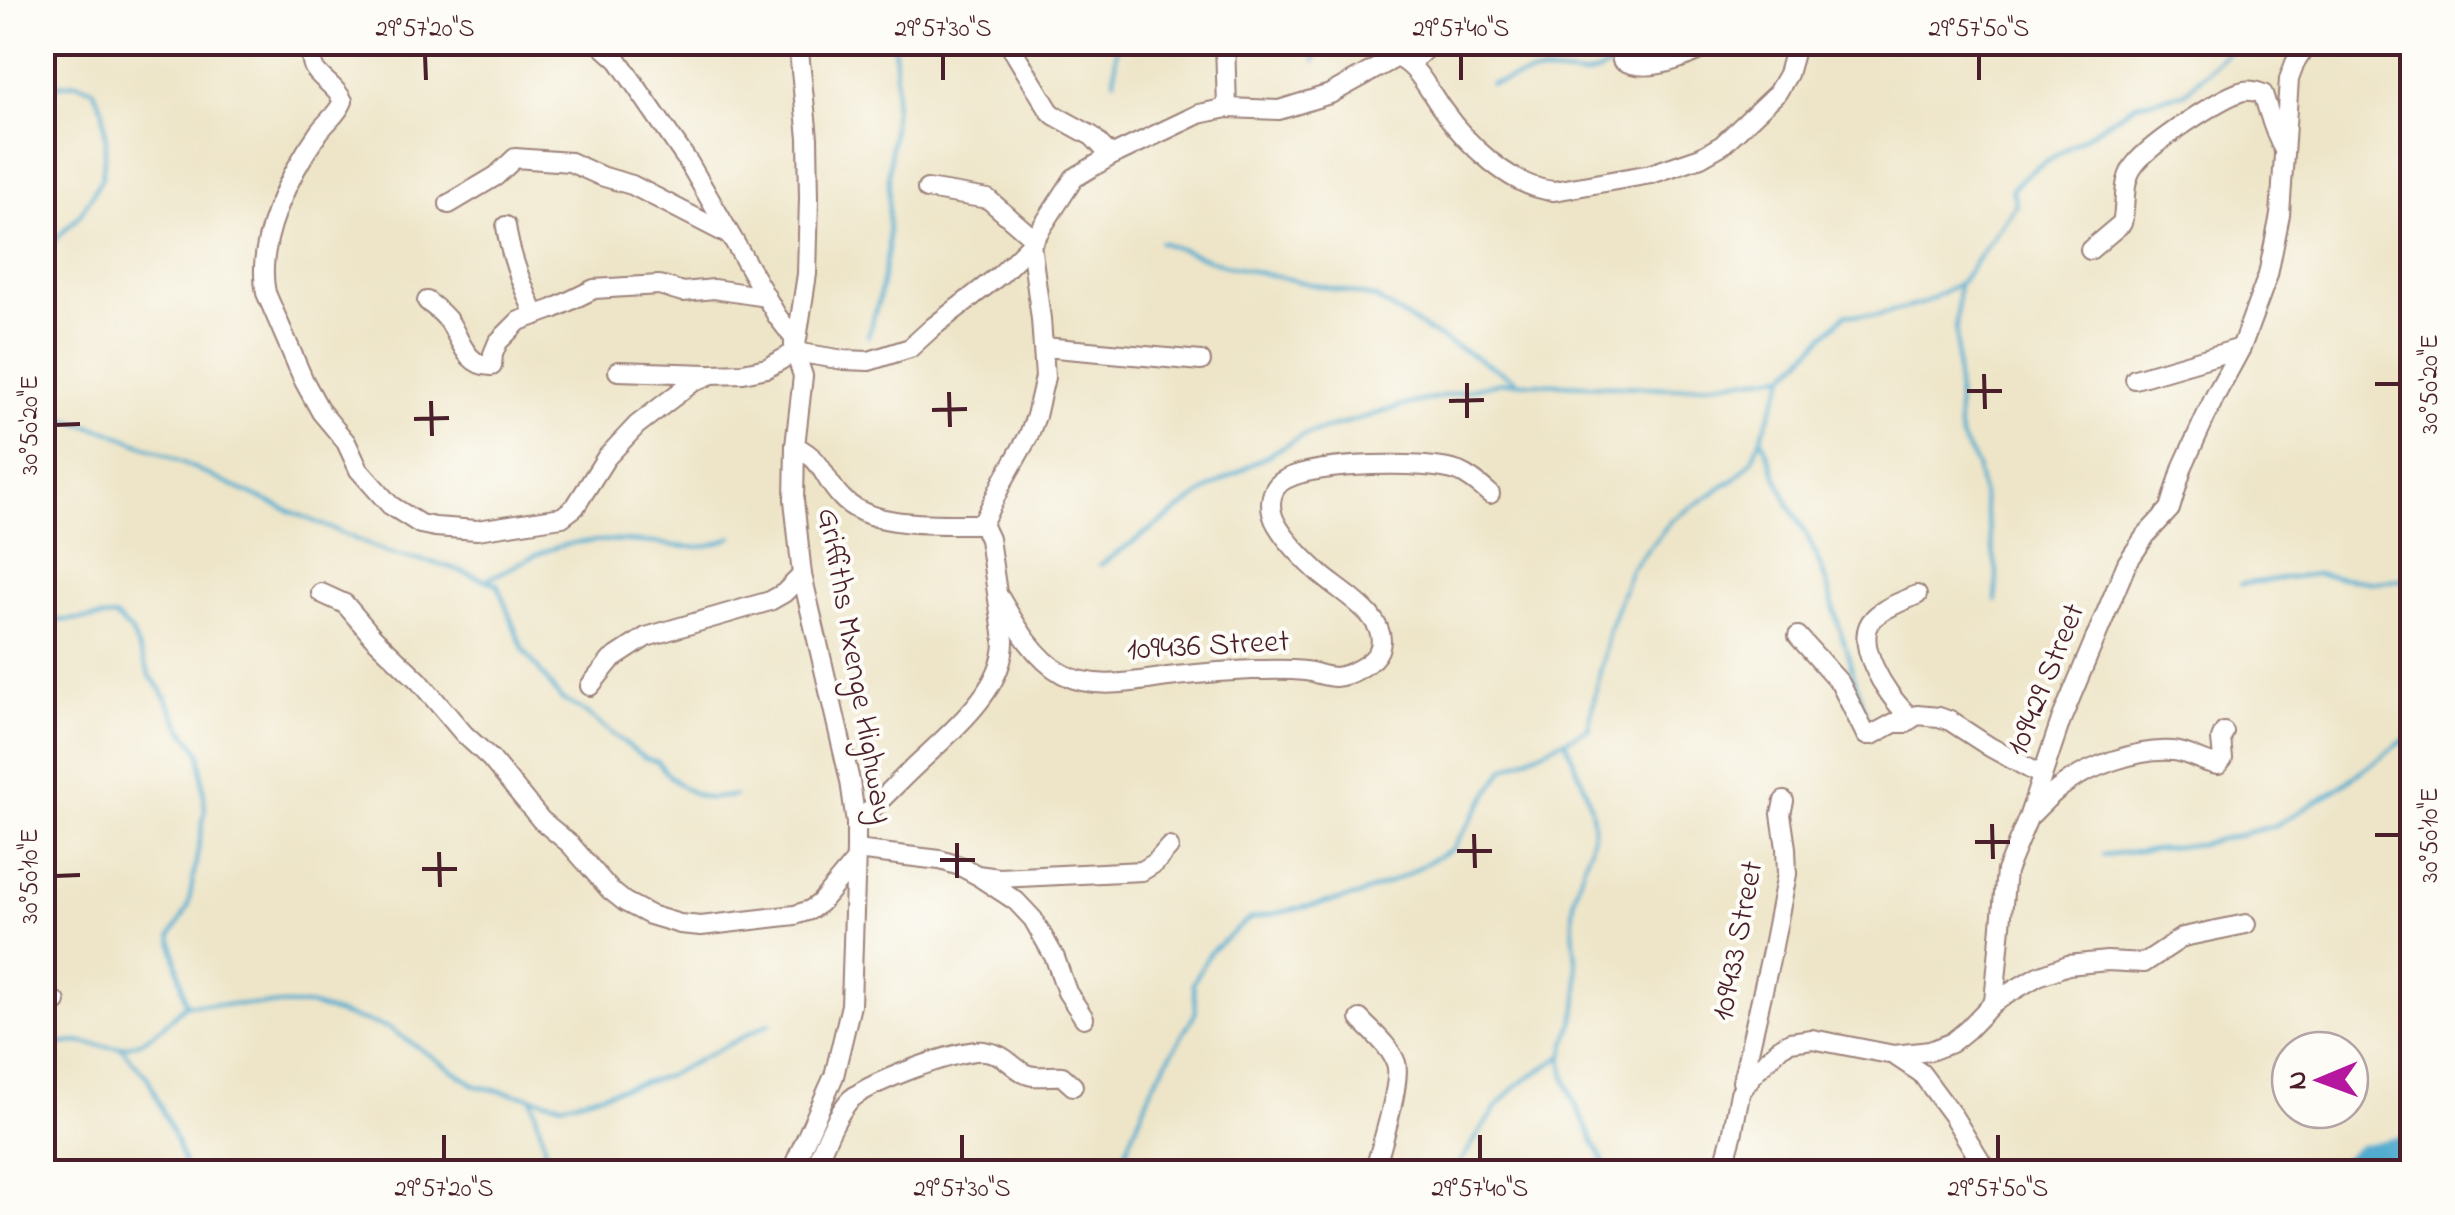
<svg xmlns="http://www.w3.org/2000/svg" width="2455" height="1215" viewBox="0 0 2455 1215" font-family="'Indie Flower',sans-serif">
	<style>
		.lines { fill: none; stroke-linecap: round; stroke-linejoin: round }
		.stream { stroke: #51accf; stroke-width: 4 }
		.river { stroke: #51accf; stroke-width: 20 }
		.minor-casing { stroke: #9c827a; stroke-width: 22 }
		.minor { stroke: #fff; stroke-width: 18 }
		.ticks { fill: none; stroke: #4a1f2b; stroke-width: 4 }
		.labels { text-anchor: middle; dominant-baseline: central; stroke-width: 8; stroke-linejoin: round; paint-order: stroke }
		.street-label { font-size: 32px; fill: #4a1f2b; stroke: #fdfcf7 }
		.neatline { fill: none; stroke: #4a1f2b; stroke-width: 4 }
		.ticks-label { font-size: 25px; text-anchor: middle; fill: #4a1f2b }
	</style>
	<rect width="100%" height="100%" fill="#fdfcf7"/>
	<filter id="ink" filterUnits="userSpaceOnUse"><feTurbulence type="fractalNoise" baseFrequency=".01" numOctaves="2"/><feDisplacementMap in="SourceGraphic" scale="20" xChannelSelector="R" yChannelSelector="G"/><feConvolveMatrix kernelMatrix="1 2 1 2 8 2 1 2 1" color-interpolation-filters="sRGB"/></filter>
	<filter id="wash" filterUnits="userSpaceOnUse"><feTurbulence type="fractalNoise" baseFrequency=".0048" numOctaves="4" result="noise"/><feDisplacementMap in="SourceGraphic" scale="40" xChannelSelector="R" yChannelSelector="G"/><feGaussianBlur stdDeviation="2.25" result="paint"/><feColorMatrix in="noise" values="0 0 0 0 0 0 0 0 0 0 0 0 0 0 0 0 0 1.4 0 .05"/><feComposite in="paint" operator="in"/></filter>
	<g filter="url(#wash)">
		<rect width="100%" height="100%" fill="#eee5c8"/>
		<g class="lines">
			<!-- stream -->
			<g class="stream">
				<path d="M1313,42L1315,61"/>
				<path d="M1628,54L1639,42"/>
				<path d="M42,79L53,86L77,83L93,89L103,110L106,140L102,178L80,215L42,253"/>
				<path d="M1114,80L1117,42"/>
				<path d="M1491,84L1533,74L1553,73L1582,76L1596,73L1617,63"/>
				<path d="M1160,242L1224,265L1375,298L1428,331L1516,380"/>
				<path d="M1959,283L1956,327L1958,424L1961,438L1977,466L1997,572L1996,601"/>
				<path d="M868,336L879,299L888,249L889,171L896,85L894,42"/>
				<path d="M42,413L110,432L169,456L225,483L388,553L443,565L497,584L523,649L561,699L579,708L644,758L658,762C669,778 687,794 707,798C715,799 725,797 734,796"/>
				<path d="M1762,440L1778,480L1790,507L1808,537L1824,575L1866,716"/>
				<path d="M1100,565L1213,486L1302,436L1409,404L1502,382L1673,388L1784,375"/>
				<path d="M488,579C520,564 544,547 580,542C601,540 622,540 642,542C680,544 695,555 732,537"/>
				<path d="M2241,584L2316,574L2371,582L2412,579"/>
				<path d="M42,619L49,621L115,617L131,631L150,676L161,689L183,730L200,752L205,810L188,908L171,936L186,1004C167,1022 149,1044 121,1047C99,1049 81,1037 58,1045L42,1070"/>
				<path d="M1565,740C1575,765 1589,792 1593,819C1597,843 1577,876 1574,901C1569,937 1582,972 1577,1008C1574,1025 1564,1042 1563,1060C1561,1084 1597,1148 1609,1172"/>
				<path d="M2103,855L2200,844L2274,826L2330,794L2404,740L2412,736"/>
				<path d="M186,1004L309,1005L389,1028L476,1086L563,1104L667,1076L770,1023"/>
				<path d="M120,1047L148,1078L176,1141L187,1172"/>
				<path d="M532,1099L542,1135L549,1172"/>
				<path d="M1049,1172H1054"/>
				<path d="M1117,1172L1154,1083L1196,1012L1193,983L1210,952L1249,919L1357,896L1404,876L1453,848L1504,769L1588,729L1609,630L1631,569L1672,520L1735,479L1751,462L1786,375L1846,314L1874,316L1924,303L1961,282L2016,205L2012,189L2027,174L2136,104L2184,93L2236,44L2241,42"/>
				<path d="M1454,1172L1495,1109L1516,1086L1561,1057"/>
			</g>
			<!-- river -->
			<path class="river" d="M2341,1172L2364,1154L2412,1144"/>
		</g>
	</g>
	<g filter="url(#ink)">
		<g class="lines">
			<defs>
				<g id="minor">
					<path d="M315,42C301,76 332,77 343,101C338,114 327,121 319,132C290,173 255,242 266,293L304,381L321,412L346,442L359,470L390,505L420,524L435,527L477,530L562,517L575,507L606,458L637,425L693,382L712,374L743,373L767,368L795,352L844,360L869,361L910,348L933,327L1001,274L1031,244"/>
					<path d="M598,42L618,60L689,163L777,316L794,338V346"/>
					<path d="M1008,42L1049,110L1054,115L1092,136L1111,156"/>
					<path d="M1225,42L1227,108"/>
					<path d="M1618,42L1622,60C1648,75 1690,56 1715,42"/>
					<path d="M1409,64L1433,42"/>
					<path d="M927,189L988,199L1034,239"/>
					<path d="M449,204L496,176L515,158L570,162L601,176L632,185L729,235"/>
					<path d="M506,226C510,257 523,286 535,315"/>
					<path d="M2090,250L2122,223C2127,203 2121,180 2136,163C2151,144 2217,100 2240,92C2248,89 2255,91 2263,94C2270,114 2273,132 2284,150"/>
					<path d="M427,301C436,308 444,314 450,323C461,341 467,367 492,366L493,354L498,342L519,321L553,309L594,289L659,285L683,292L714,289L766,297"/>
					<path d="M1044,347L1201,361"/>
					<path d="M618,371L708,374"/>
					<path d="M2135,379L2241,348"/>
					<path d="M795,446C825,461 821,476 841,497C871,530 941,523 982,524"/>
					<path d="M321,593L345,604L373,637L419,681L464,734L491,759L541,820L570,844L610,890L625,902L650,915L680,924L701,926L795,915L810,910L820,903L855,861"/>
					<path d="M1000,598C1015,624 1035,659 1063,674C1096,692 1141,680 1176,676C1201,673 1226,671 1252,670C1269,670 1288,669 1305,671C1315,672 1325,677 1335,677C1349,676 1373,664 1379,650C1392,617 1336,590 1317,571C1303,558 1287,542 1277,525C1268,510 1268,488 1286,479C1316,463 1427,460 1459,472C1471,477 1481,486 1490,494"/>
					<path d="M1798,636L1840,683L1866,735H1872L1894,723H1905L1917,715L1939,717L1950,721L1990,747L2041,775"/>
					<path d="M590,686L611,660L646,637L770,601L784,593L802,575"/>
					<path d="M1905,723V712C1887,695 1851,641 1874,618C1885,607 1903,601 1917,595"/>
					<path d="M2032,814C2041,805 2050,795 2061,787C2087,767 2139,748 2173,751C2189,752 2202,763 2218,765L2223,759L2221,739L2224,732"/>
					<path d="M856,823C876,806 893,787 912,769C945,737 1005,691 1004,640L989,539L982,524L1002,483L1028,437L1036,416L1045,377L1041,319L1031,244L1074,178L1111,156L1199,114L1227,108L1279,110L1330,94L1397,57C1418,66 1429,91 1442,109C1466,143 1511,188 1554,191L1651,174L1701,157L1722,145L1777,93L1788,74L1797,42"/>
					<path d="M856,850L940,860L960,866L977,875L999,878L1142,871L1155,863L1169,847"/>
					<path d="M981,878L1016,901L1033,919L1055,958L1067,992L1084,1018"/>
					<path d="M1994,1002L2038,976L2068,965L2107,961L2144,963L2183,937L2246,924"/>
					<path d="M42,1006L56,1002"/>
					<path d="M1360,1019C1372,1032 1390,1046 1396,1063C1402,1080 1380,1152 1374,1172"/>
					<path d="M1894,1055L1921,1073L1953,1116L1987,1172"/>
					<path d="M1742,1082L1772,951L1787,874L1786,848L1781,814L1784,801"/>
					<path d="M812,1171C823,1149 832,1122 848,1102C863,1084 961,1048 984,1051C1007,1055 1007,1063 1024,1073C1034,1079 1050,1075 1062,1076L1073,1086"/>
					<path d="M791,1172L834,1076L851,1005L856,850V823L850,781L802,575L794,500L795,446L803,376L795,352L807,274L809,198L808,138L798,42"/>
					<path d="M1722,1172L1732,1136L1740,1093L1754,1073L1781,1047L1790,1042L1812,1039L1894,1055L1930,1051L1951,1043L1967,1030L1994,1002L2006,871L2028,818L2061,720L2127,563L2146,535L2170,509L2183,466L2215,396L2241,348L2268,275L2280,215L2289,79L2295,63L2308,42"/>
				</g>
			</defs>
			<!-- minor casing -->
			<use href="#minor" class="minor-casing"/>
			<!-- minor -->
			<use href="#minor" class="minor"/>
		</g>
	</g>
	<!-- ticks -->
	<path class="ticks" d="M425,55L426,80M943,55V80M1461,55V80M1979,55V80M1984,374L1985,409M1467,383V418M2375,384H2400M1967,391H2002M949,392L950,427M431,401L432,436M1449,401L1484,400M932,410L967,409M414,419L449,418M55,425L80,424M1992,824L1993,859M1474,834L1475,868M2375,835H2400M1975,842H2010M957,843V878M1457,851H1492M439,852L440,887M940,860H975M422,869H457M55,876L80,875M444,1135V1160M962,1135V1160M1480,1135V1160M1998,1135V1160"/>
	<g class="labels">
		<!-- street labels -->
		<g class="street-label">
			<text transform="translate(1208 647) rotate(-3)">109436 Street</text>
			<text transform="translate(854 666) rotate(80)">Griffiths Mxenge Highway</text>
			<text transform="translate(2047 680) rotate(-68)">109429 Street</text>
			<text transform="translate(1739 941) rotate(-79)">109433 Street</text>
		</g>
	</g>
	<!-- margin -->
	<rect width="2455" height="1215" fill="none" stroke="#fdfcf7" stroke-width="110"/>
	<!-- north arrow -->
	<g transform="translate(2320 1080) rotate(269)"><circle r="48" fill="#fdfcf7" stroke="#b5a4a5" stroke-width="2.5"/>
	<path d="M0-8L18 38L0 25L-18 38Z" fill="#b5179e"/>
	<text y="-15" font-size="28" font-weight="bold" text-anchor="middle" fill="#4a1f2b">N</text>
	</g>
	<rect x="55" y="55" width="2345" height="1105" class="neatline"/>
	<g class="ticks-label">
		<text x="425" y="36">29°57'20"S</text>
		<text x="943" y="36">29°57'30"S</text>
		<text x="1461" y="36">29°57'40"S</text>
		<text x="1979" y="36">29°57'50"S</text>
		<text transform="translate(2428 384) rotate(-90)" y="9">30°50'20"E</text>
		<text transform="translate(28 425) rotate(-90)" y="9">30°50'20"E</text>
		<text transform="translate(2428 835) rotate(-90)" y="9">30°50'10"E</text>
		<text transform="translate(28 876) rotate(-90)" y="9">30°50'10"E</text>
		<text x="444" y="1196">29°57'20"S</text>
		<text x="962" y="1196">29°57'30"S</text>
		<text x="1480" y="1196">29°57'40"S</text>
		<text x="1998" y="1196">29°57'50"S</text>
	</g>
</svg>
